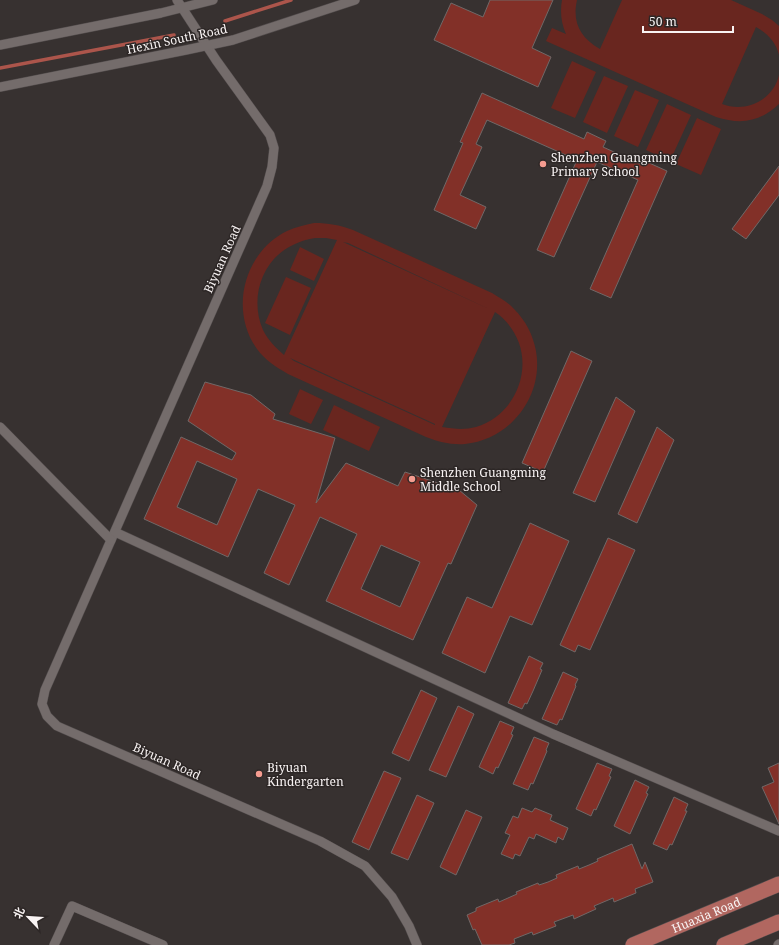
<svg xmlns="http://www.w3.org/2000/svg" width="779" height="945" viewBox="0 0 779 945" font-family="'Noto Serif','Noto Sans SC',serif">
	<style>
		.green { fill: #69261f; fill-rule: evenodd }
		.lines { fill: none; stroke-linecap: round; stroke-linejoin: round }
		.stream { stroke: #ac554b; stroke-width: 3.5 }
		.building { fill: #823028; stroke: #706867; fill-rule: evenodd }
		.minor-casing { stroke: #534d4d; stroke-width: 10 }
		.primary-casing { stroke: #534d4d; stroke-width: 16 }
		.minor { stroke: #746c6b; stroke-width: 9 }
		.primary { stroke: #b16760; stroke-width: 15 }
		.poi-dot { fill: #f59c90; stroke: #2d2726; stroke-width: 1.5 }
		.labels { text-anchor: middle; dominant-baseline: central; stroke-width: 3; stroke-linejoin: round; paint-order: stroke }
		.street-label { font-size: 12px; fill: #f8f3f3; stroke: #2d2726 }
		.poi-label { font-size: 12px; fill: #f8f3f3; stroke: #2d2726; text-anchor: start }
	</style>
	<rect width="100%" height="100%" fill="#373130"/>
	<!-- green -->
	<g class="green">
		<path d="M562,0H577C572,22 580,38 600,49L622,0H731L762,14L772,20L779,26V55C776,42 767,33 756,27L722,104C745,113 773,101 779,75V104C760,122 741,125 716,117L546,41L552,28L566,34C561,23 560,11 562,0Z"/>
		<path d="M572,61L596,72L575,118L551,108Z"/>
		<path d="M604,76L628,86L607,133L583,122Z"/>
		<path d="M635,90L659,100L638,147L614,136Z"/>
		<path d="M667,104L691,115L670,161L646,150Z"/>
		<path d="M697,118L721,129L701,175L676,164Z"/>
		<path d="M314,223C329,223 339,225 353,230L492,293C500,298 508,302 514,309C526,321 533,335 536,351C544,396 510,440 465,444C451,445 439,442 426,437L288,374C276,367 265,360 257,349C229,310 244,252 287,231C296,227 305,225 314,223ZM315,238H326L337,240L284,355C276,348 268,340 263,330C249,298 262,258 295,244C301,241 308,239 315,238ZM343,242L348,243L489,309ZM495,312C506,319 514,330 519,343C531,377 511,417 476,427C465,430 454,429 442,427ZM290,358L435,424V425L294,361Z"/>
		<path d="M300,247L324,259L314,281L290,270Z"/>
		<path d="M286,277L311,288L290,335L265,323Z"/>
		<path d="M300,389L323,400L311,424L289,414Z"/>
		<path d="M334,405L380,427L369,451L323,430Z"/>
	</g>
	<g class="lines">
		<!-- stream -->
		<g class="stream">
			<path d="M225,21L291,0"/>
			<path d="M0,68L174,35"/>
		</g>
	</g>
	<!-- building -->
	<g class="building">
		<path d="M490,0H553L532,48L551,57L538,87L434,40L451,3L483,17Z"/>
		<path d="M482,93L584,139L587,132L606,141L603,147L645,166L647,162L667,171L611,298L590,289L638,180L597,162L554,257L537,250L577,160L487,120L476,144L482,147L460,195L486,207L476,229L434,210L463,143L460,142Z"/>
		<path d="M779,166V195L746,239L732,229Z"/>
		<path d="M571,351L592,361L543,472L522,463Z"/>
		<path d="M205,382L251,395L275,414L273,419L335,438L316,503L346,463L398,486L405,472L459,490L477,505L451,564L448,563L413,640L326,601L357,534L320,517L289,585L264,573L295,505L258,489L228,557L144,519L181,437L232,460L236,453L188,421ZM197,461L237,479L217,525L177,507ZM381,545L420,562L400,607L361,589Z"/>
		<path d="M616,397L635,411L595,502L573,493Z"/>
		<path d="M657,427L674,440L637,523L618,514Z"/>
		<path d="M530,523L569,541L532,625L510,616L485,673L442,653L467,597L492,608Z"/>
		<path d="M608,538L635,550L590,650L578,645L575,652L560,645Z"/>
		<path d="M529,656L543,663L540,669L542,670L533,691L527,704L525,703L522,709L508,703Z"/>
		<path d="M563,672L578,679L575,685L576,686L562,720L560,719L557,725L542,719Z"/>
		<path d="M421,690L437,698L409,761L392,753Z"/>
		<path d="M458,706L474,714L446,777L429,770Z"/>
		<path d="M500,721L514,727L511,734L513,735L504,755L498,768L496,767L493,774L479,767Z"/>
		<path d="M534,737L549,743L546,750L547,751L533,784L531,783L528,790L513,784Z"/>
		<path d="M597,763L612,769L609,776L611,777L596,810L594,809L591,816L576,809Z"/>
		<path d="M779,763V824L762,787L774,782L768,768Z"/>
		<path d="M384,771L401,778L369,850L352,842Z"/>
		<path d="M635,780L649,787L646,793L648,794L630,834L614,826Z"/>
		<path d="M417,795L434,803L408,860L391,853Z"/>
		<path d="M674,797L688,804L685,811H687L672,845L670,844L667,850L653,844Z"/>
		<path d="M522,808L532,812L535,808L552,815L550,820L568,828L563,840L558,837L556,843L536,834L534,839L529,837L520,856L515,854L513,859L501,854L510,835L505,833L513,816L518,818Z"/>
		<path d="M466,810L482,817L456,875L440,867Z"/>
		<path d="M632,844L642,869L645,862L653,882L635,889L636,893L614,902L613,898L594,906L596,909L574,919L573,915L554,922L556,926L533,935L532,932L514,939L515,943L509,945H482L475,929L473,930L467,915L476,911V908L498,899L499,902L517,894L516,892L538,883L539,885L548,882L557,878L556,875L578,866L579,869L589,865L598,861L597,859Z"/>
	</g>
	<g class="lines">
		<defs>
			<g id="minor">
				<path d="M177,0L216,60L270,135L274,148L272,167L267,186L45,690L42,704L47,716L57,726L320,841L365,866L392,897L409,926L417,945"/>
				<path d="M0,45L161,13L213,0"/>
				<path d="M0,87L186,50L233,40L355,0"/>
				<path d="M0,427L111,540"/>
				<path d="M115,532L553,734L779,831"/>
				<path d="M54,945L72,906L163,945"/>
				<path d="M778,945L779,944"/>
			</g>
			<g id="primary">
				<path id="s1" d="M633,945L779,884"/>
				<path d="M724,945L779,922"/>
			</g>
		</defs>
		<!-- minor casing -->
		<use href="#minor" class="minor-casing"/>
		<!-- primary casing -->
		<use href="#primary" class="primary-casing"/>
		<!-- minor -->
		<use href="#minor" class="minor"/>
		<!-- primary -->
		<use href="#primary" class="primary"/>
	</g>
	<!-- markers -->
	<g class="poi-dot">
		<circle cx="543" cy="164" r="4"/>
		<circle cx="412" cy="479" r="4"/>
		<circle cx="259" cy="774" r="4"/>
	</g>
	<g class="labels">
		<!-- street labels -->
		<g class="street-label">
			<text transform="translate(177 39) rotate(-12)">Hexin South Road</text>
			<text transform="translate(222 259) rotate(-66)">Biyuan Road</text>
			<text transform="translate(167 761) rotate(24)">Biyuan Road</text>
			<text stroke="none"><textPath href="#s1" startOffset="79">Huaxia Road</textPath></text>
		</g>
		<!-- poi labels -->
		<g class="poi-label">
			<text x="551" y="157">Shenzhen Guangming<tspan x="551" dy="14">Primary School</tspan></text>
			<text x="420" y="472">Shenzhen Guangming<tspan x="420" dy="14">Middle School</tspan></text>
			<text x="267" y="767">Biyuan<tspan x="267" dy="14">Kindergarten</tspan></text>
		</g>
	</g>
	<!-- north arrow -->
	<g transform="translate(28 917) rotate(295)" stroke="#2d2726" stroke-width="3" paint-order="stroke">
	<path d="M0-3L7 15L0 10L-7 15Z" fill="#f8f3f3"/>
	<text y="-6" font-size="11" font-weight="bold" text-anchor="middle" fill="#f8f3f3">北</text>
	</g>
	<!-- scale -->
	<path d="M643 26v6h90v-6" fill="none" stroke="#f8f3f3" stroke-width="2"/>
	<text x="649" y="26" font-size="12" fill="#f8f3f3" stroke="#2d2726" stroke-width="3" paint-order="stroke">50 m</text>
</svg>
